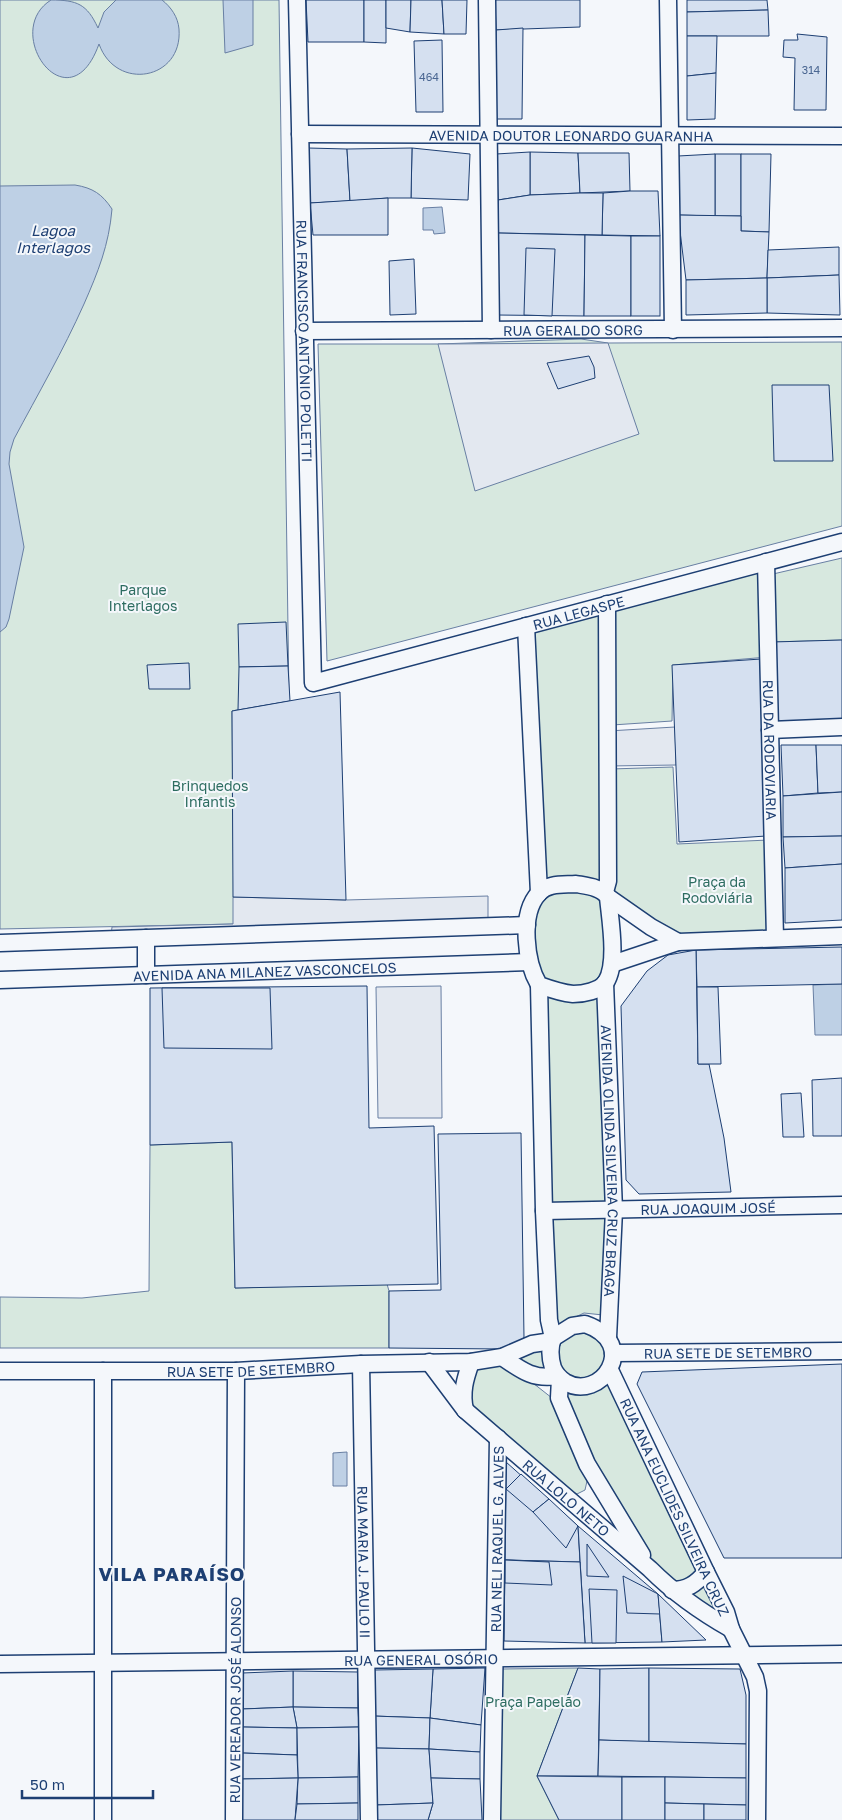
<svg xmlns="http://www.w3.org/2000/svg" width="842" height="1820" viewBox="0 0 842 1820" font-family="'Golos Text',sans-serif">
	<style>
		.green { fill: #d7e8df; stroke: #687fa3 }
		.parking { fill: #e3e8f0; stroke: #687fa3 }
		.water { fill: #bed0e5; stroke: #687fa3 }
		.building { fill: #d5e0f0; stroke: #1d3f73 }
		.lines { fill: none; stroke-linecap: round; stroke-linejoin: round }
		.street-casing { stroke: #1d3f73; stroke-width: 19 }
		.street { stroke: #f4f7fb; stroke-width: 16 }
		.labels { text-anchor: middle; dominant-baseline: central; stroke-width: 4; stroke-linejoin: round; paint-order: stroke }
		.number-label { font-size: 11px; fill: #4b6792 }
		.street-label { font-size: 14px; fill: #1d3f73; stroke: #f4f7fb }
		.park-label { font-size: 14px; fill: #2c6c60; stroke: #f4f7fb }
		.water-label { font-size: 15px; font-style: italic; fill: #1d3f73; stroke: #f4f7fb }
		.district-label { font-size: 19px; font-weight: bold; letter-spacing: 1px; fill: #1d3f73; stroke: #f4f7fb }
	</style>
	<rect width="100%" height="100%" fill="#f4f7fb"/>
	<!-- green -->
	<g class="green">
		<path d="M0,0H279L289,699L232,711L234,924L0,929Z"/>
		<path d="M581,339L608,343L842,342V526L327,661L318,344H439Z"/>
		<path d="M842,558V640L772,642L773,574Z"/>
		<path d="M766,562L768,657L673,665L672,721L612,725L611,610Z"/>
		<path d="M604,612L603,888L542,889L532,630Z"/>
		<path d="M673,767L677,844L769,840L772,935L679,937L609,892L611,769Z"/>
		<path d="M574,887L605,898L604,981L562,990L535,973L533,909L539,895Z"/>
		<path d="M541,988L601,989L611,1210L603,1315L584,1313L554,1327Z"/>
		<path d="M232,1142L235,1288L387,1284L389,1291V1348H0V1297L82,1298L149,1291L150,1145Z"/>
		<path d="M597,1331L609,1362L585,1384L557,1371L555,1344L562,1333Z"/>
		<path d="M546,1344V1359L543,1376L509,1357Z"/>
		<path d="M502,1364L524,1376L552,1398L582,1463L587,1481L585,1490L577,1494L559,1485L471,1407L470,1378L479,1368Z"/>
		<path d="M610,1376L701,1574L680,1589L652,1567L591,1462L561,1385Z"/>
		<path d="M706,1572L731,1629L683,1590Z"/>
		<path d="M578,1668L537,1776L559,1820H500L502,1669Z"/>
	</g>
	<!-- parking -->
	<g class="parking">
		<path d="M608,343L639,434L475,491L438,344Z"/>
		<path d="M675,727L676,765L608,766V731Z"/>
		<path d="M488,896V928L111,936L112,927L233,924V897L346,900Z"/>
		<path d="M441,986L442,1118H378L376,987Z"/>
	</g>
	<!-- water -->
	<g class="water">
		<path d="M51,0C77,0 87,4 98,28L104,12L116,0H162C171,7 178,17 179,29C183,80 116,92 99,44C69,128 0,32 51,0Z"/>
		<path d="M223,0H253V45L225,53Z"/>
		<path d="M75,185C93,188 102,194 112,209C109,245 98,272 84,304C63,351 38,394 14,439L10,452L9,464L24,547L9,619L6,627L0,632V186Z"/>
		<path d="M442,207L445,233L434,234L433,230H423V208Z"/>
		<path d="M842,984V1035H815L813,985Z"/>
		<path d="M347,1452V1486H333V1453Z"/>
	</g>
	<!-- building -->
	<g class="building">
		<path d="M306,0H364V42H308Z"/>
		<path d="M364,0H386V43L364,42Z"/>
		<path d="M386,0H411L410,32L386,28Z"/>
		<path d="M411,0H442L444,34L410,32Z"/>
		<path d="M442,0H467L466,34H444Z"/>
		<path d="M495,0H580V27L496,30Z"/>
		<path d="M687,0H767L768,10L687,12Z"/>
		<path d="M768,10L769,36H687V12Z"/>
		<path d="M523,28L522,119H495L496,30Z"/>
		<path d="M797,34L827,37L826,110H794L795,58L783,57L784,40H798Z"/>
		<path d="M687,36H717L716,73L687,76Z"/>
		<path d="M442,40L443,112H416L414,41Z"/>
		<path d="M716,73L715,119L687,120V76Z"/>
		<path d="M308,148L347,149L350,201L310,203Z"/>
		<path d="M412,148L470,154L468,200L411,198Z"/>
		<path d="M412,148L411,198H388L350,201L347,149Z"/>
		<path d="M530,152L578,153L580,193L530,195Z"/>
		<path d="M530,152V195L498,200L496,154Z"/>
		<path d="M578,153H629L630,191L580,193Z"/>
		<rect x="715" y="154" width="26" height="62"/>
		<path d="M715,154V216L678,215V156Z"/>
		<path d="M741,154H771L769,232L741,231Z"/>
		<path d="M630,191H658L660,236L602,235L603,193Z"/>
		<path d="M580,193H603L602,235L497,233L498,200L530,195Z"/>
		<path d="M388,198V235H313L310,203Z"/>
		<path d="M678,215L741,216V231L769,232L767,278L686,280Z"/>
		<path d="M497,233L585,235L584,316L497,315Z"/>
		<path d="M585,235L631,236V316H584Z"/>
		<rect x="631" y="236" width="29" height="80"/>
		<path d="M839,247V275L767,278L768,250Z"/>
		<path d="M526,248L555,249L552,316L524,315Z"/>
		<path d="M414,259L416,314L390,315L389,261Z"/>
		<path d="M839,275L840,315L767,313V278Z"/>
		<path d="M767,278V313L686,315V280Z"/>
		<path d="M589,356L594,367L595,378L558,389L547,363Z"/>
		<path d="M772,385H829L833,461H774Z"/>
		<path d="M286,622L288,666L239,667L238,624Z"/>
		<path d="M842,640V721L774,722L772,642Z"/>
		<path d="M761,659L762,729L766,836L679,842L672,665Z"/>
		<path d="M189,663L190,689H149L147,665Z"/>
		<path d="M288,666L290,701L238,710L239,667Z"/>
		<path d="M340,692L346,900L233,897L232,711Z"/>
		<path d="M781,745H816L818,793L783,796Z"/>
		<path d="M816,745H842V792L818,793Z"/>
		<path d="M842,792V836L783,837V796Z"/>
		<path d="M842,836V864L785,868L783,837Z"/>
		<path d="M842,864V920L785,923V868Z"/>
		<path d="M842,947V984L697,987L696,950Z"/>
		<path d="M696,950L698,1064H709L724,1138L731,1192L639,1194L626,1180L621,1006L647,971L668,955Z"/>
		<path d="M367,986L369,1128L434,1126L438,1284L235,1288L232,1142L150,1145V988Z"/>
		<path d="M697,987H718L721,1064H698Z"/>
		<path d="M162,988H270L272,1049L164,1048Z"/>
		<path d="M842,1078V1136H813L812,1080Z"/>
		<path d="M801,1093L804,1137H783L781,1094Z"/>
		<path d="M521,1133L524,1338L504,1349L389,1348V1291L441,1290L438,1134Z"/>
		<path d="M842,1364V1558H724L637,1384L642,1372Z"/>
		<path d="M506,1462L578,1526L580,1562L505,1560Z"/>
		<path d="M521,1474L549,1499L533,1512L506,1489Z"/>
		<path d="M549,1499L578,1526L566,1548L533,1512Z"/>
		<path d="M578,1526L658,1594L662,1642L585,1643Z"/>
		<path d="M587,1544L609,1577L587,1576Z"/>
		<path d="M505,1560L580,1562L585,1643L504,1641Z"/>
		<path d="M505,1560L549,1562L552,1585L505,1583Z"/>
		<path d="M623,1576L658,1594L660,1614L627,1613Z"/>
		<path d="M589,1589L617,1590L616,1643H592Z"/>
		<path d="M658,1594L706,1640L662,1642Z"/>
		<path d="M485,1668L481,1725L430,1718L433,1669Z"/>
		<path d="M578,1668L600,1669L598,1776H537Z"/>
		<path d="M649,1668V1742L599,1740L600,1669Z"/>
		<path d="M649,1668L740,1669L746,1695V1744L649,1742Z"/>
		<path d="M433,1669L430,1718L373,1716L374,1670Z"/>
		<path d="M293,1671L358,1672V1708L293,1707Z"/>
		<path d="M293,1671V1707L242,1709V1673Z"/>
		<path d="M293,1707L358,1708L359,1727L297,1728Z"/>
		<path d="M293,1707L297,1728L242,1727V1709Z"/>
		<path d="M373,1716L430,1718L429,1749L374,1748Z"/>
		<path d="M430,1718L481,1725L480,1752L429,1749Z"/>
		<path d="M242,1727L297,1728V1755L242,1753Z"/>
		<path d="M359,1727L358,1777L298,1778L297,1728Z"/>
		<path d="M599,1740L746,1744V1778L598,1776Z"/>
		<path d="M374,1748L429,1749L433,1803L376,1805Z"/>
		<path d="M429,1749L480,1752V1779L431,1778Z"/>
		<path d="M242,1753L297,1755L298,1778L241,1779Z"/>
		<path d="M537,1776L622,1777V1820H559Z"/>
		<path d="M358,1777V1803L297,1804L298,1778Z"/>
		<rect x="622" y="1777" width="43" height="43"/>
		<path d="M665,1777L746,1778V1805L665,1803Z"/>
		<path d="M298,1778L295,1820H241V1779Z"/>
		<path d="M431,1778L480,1779L482,1820H428L433,1803Z"/>
		<path d="M358,1803V1820H295L297,1804Z"/>
		<path d="M433,1803L428,1820H376V1805Z"/>
		<path d="M665,1803L704,1804V1820H665Z"/>
		<path d="M704,1804L746,1805V1820H704Z"/>
	</g>
	<g class="lines">
		<defs>
			<g id="street">
				<path id="s1" d="M297,0L313,683L842,542"/>
				<path d="M487,0L491,330"/>
				<path d="M668,0L673,330"/>
				<path id="s2" d="M300,134L842,136"/>
				<path id="s3" d="M304,331L842,328"/>
				<path id="s4" d="M766,562L775,938"/>
				<path d="M526,626L539,893"/>
				<path d="M770,730L842,727"/>
				<path d="M576,884C587,886 601,887 608,897C610,919 618,963 606,982C600,991 583,994 573,994C562,993 550,989 539,985C526,963 519,914 539,893C548,883 563,885 576,884Z"/>
				<path d="M605,892L608,881L607,604"/>
				<path d="M608,897L651,927L678,942"/>
				<path d="M146,938V975"/>
				<path d="M0,943L527,925"/>
				<path d="M612,964L678,942L842,936"/>
				<path id="s5" d="M0,980L529,962"/>
				<path id="s6" d="M605,983L614,1210L608,1338"/>
				<path d="M539,985L544,1211L549,1320L553,1338"/>
				<path id="s7" d="M544,1211L842,1205"/>
				<path d="M585,1324C642,1344 600,1403 565,1382C559,1378 556,1375 553,1368C550,1358 549,1348 553,1338L572,1326Z"/>
				<path id="s8" d="M613,1353L842,1351"/>
				<path d="M502,1357C521,1370 533,1380 557,1376"/>
				<path id="s9" d="M429,1362L465,1410L650,1569C674,1593 701,1612 731,1629L726,1612L706,1572L610,1370"/>
				<path id="s10" d="M361,1364L369,1820"/>
				<path id="s11" d="M0,1371H236L361,1364L471,1362L502,1357L532,1344L552,1341"/>
				<path d="M103,1371V1820"/>
				<path d="M560,1379L559,1398L587,1464L642,1555"/>
				<path d="M465,1410C461,1392 465,1379 471,1362"/>
				<path d="M672,1590C687,1590 696,1584 706,1572"/>
				<path d="M731,1629L755,1677L758,1691L757,1820"/>
				<path id="s12" d="M0,1664L842,1654"/>
				<path id="s13" d="M234,1820L236,1371"/>
				<path id="s14" d="M492,1820L498,1438"/>
			</g>
		</defs>
		<!-- street casing -->
		<use href="#street" class="street-casing"/>
		<!-- street -->
		<use href="#street" class="street"/>
	</g>
	<g class="labels">
		<!-- number labels -->
		<g class="number-label">
			<text x="811" y="69">314</text>
			<text x="429" y="76">464</text>
		</g>
		<!-- street labels -->
		<g class="street-label">
			<text stroke="none"><textPath href="#s2" startOffset="271">AVENIDA DOUTOR LEONARDO GUARANHA</textPath></text>
			<text stroke="none"><textPath href="#s3" startOffset="269">RUA GERALDO SORG</textPath></text>
			<text stroke="none"><textPath href="#s1" startOffset="341">RUA FRANCISCO ANTÔNIO POLETTI</textPath></text>
			<text stroke="none"><textPath href="#s1" startOffset="958">RUA LEGASPE</textPath></text>
			<text stroke="none"><textPath href="#s4" startOffset="188">RUA DA RODOVIARIA</textPath></text>
			<text stroke="none"><textPath href="#s5" startOffset="265">AVENIDA ANA MILANEZ VASCONCELOS</textPath></text>
			<text stroke="none"><textPath href="#s6" startOffset="178">AVENIDA OLINDA SILVEIRA CRUZ BRAGA</textPath></text>
			<text stroke="none"><textPath href="#s7" startOffset="164">RUA JOAQUIM JOSÉ</textPath></text>
			<text stroke="none"><textPath href="#s8" startOffset="115">RUA SETE DE SETEMBRO</textPath></text>
			<text stroke="none"><textPath href="#s11" startOffset="251">RUA SETE DE SETEMBRO</textPath></text>
			<text stroke="none"><textPath href="#s9" startOffset="194">RUA LOLO NETO</textPath></text>
			<text transform="translate(675 1507) rotate(65)">RUA ANA EUCLIDES SILVEIRA CRUZ</text>
			<text stroke="none"><textPath href="#s14" startOffset="281">RUA NELI RAQUEL G. ALVES</textPath></text>
			<text stroke="none"><textPath href="#s10" startOffset="198">RUA MARIA J. PAULO II</textPath></text>
			<text stroke="none"><textPath href="#s12" startOffset="421">RUA GENERAL OSÓRIO</textPath></text>
			<text stroke="none"><textPath href="#s13" startOffset="120">RUA VEREADOR JOSÉ ALONSO</textPath></text>
		</g>
		<!-- park labels -->
		<g class="park-label">
			<text x="143" y="589">Parque<tspan x="143" dy="16">Interlagos</tspan></text>
			<text x="210" y="785">Brinquedos<tspan x="210" dy="16">Infantis</tspan></text>
			<text x="717" y="881">Praça da<tspan x="717" dy="16">Rodoviária</tspan></text>
			<text x="533" y="1701">Praça Papelão</text>
		</g>
		<!-- water labels -->
		<g class="water-label">
			<text x="53" y="230">Lagoa<tspan x="53" dy="17">Interlagos</tspan></text>
		</g>
		<!-- district labels -->
		<g class="district-label">
			<text x="172" y="1573">VILA PARAÍSO</text>
		</g>
	</g>
	<!-- scale -->
	<path d="M22 1790v8h131v-8" fill="none" stroke="#1d3f73" stroke-width="2.5"/>
	<text x="30" y="1790" font-size="15" fill="#1d3f73" stroke="#f4f7fb" stroke-width="4" paint-order="stroke">50 m</text>
</svg>
